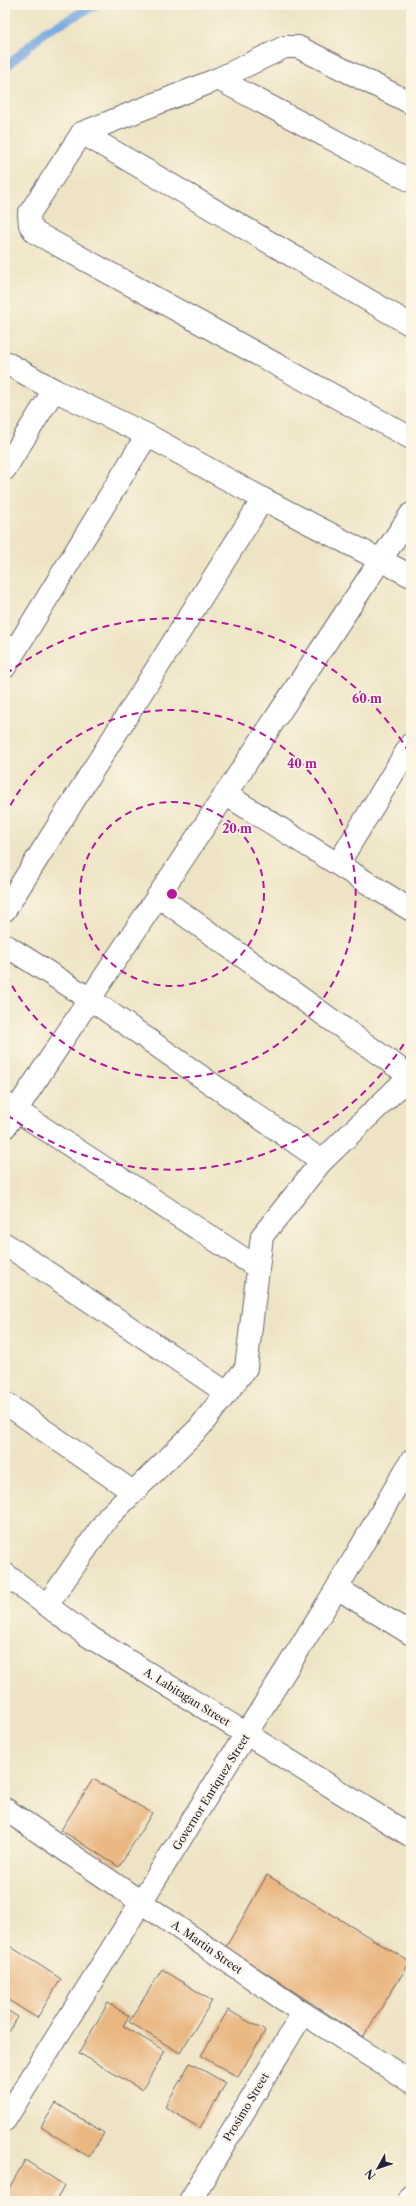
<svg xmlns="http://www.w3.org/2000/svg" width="416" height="2206" viewBox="0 0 416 2206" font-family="'Libre Caslon Text',serif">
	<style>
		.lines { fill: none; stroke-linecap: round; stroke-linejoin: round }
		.stream { stroke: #73a8e1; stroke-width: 9 }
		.building { fill: #e9b782 }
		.minor-casing { stroke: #69666b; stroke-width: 24 }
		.minor { stroke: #fff; stroke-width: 22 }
		.ring { fill: none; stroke: #b5179e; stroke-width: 2; stroke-dasharray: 7 5 }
		.labels { text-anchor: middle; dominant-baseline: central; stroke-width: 3.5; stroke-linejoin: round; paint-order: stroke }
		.street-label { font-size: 11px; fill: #22223b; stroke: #fcf5e5 }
		.centre { fill: #b5179e; stroke: #fcf5e5; stroke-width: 2 }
		.ring-label { font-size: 12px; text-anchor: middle; font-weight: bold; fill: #b5179e; stroke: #fcf5e5; stroke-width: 3.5; stroke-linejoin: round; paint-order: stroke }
	</style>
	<rect width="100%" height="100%" fill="#fcf5e5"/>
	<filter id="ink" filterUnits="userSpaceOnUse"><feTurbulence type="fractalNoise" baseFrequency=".025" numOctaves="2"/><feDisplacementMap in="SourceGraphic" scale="8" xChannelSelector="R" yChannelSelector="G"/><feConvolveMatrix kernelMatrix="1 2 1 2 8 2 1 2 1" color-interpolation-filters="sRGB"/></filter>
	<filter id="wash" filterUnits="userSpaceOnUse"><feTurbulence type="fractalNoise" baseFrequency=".012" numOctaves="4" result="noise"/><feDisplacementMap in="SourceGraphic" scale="16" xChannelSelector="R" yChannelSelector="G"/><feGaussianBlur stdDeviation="0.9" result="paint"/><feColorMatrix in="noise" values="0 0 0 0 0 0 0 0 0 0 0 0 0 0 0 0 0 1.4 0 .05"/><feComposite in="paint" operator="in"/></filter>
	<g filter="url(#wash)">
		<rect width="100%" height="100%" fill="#eee4c5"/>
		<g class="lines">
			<!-- stream -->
			<path class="stream" d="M5,68L46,31L96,5"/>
		</g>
		<g id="blocks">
			<!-- building -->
			<g class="building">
				<path d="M93,1779L152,1813L119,1867L61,1830Z"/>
				<path d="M267,1875L410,1962L363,2037L226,1947Z"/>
				<path d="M8,1945L61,1979L37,2018L5,1998V1949Z"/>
				<path d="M162,1969L212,2001L180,2053L129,2022Z"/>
				<path d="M108,2003L129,2016L123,2026L165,2051L142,2090L79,2053Z"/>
				<path d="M5,2009L18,2017L5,2038Z"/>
				<path d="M228,2010L265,2031L238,2077L201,2056Z"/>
				<path d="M190,2063L226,2083L200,2128L165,2107Z"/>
				<path d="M56,2103L104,2133L89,2157L41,2127Z"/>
				<path d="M25,2160L64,2185L56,2201H14L5,2195Z"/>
			</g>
		</g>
	</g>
	<g filter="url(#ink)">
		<use href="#blocks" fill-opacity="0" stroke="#69666b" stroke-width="1"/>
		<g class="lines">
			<defs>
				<g id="minor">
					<path d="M218,79L411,181"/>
					<path d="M411,103L298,47H285L218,79L82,133L29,214L30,225L36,233L411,438"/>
					<path d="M82,133L411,325"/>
					<path d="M5,362L54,390L147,435L263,499L411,576"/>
					<path d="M5,469L54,390"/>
					<path d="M5,667L147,435"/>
					<path d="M225,794L411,910"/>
					<path d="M338,864L411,744"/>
					<path d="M158,896L410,1076"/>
					<path d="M5,910L263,499"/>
					<path d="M5,945L90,999L322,1161L411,1075"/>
					<path d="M5,1103L258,1268"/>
					<path d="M5,1127L411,514"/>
					<path d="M5,1244L227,1393"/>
					<path d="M5,1403L133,1492"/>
					<path d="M5,1574L85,1634L411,1836"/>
					<path d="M337,1588L411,1634"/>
					<path d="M47,1605L109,1516L199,1428L246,1368L262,1236L322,1161"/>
					<path d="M5,1809L303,2013L411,2082"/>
					<path d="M5,2120L337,1588L411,1461"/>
					<path d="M190,2201L303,2013"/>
					<path d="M408,2201L411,2196"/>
				</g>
			</defs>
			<!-- minor casing -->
			<use href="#minor" class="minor-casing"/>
			<!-- minor -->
			<use href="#minor" class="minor"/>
		</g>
	</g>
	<!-- distance rings -->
	<g class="ring">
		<circle cx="172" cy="894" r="92"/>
		<path d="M5 816A184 184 0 1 1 5 972"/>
		<path d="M410 1034A276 276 0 0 1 6 1114M6 674A276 276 0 0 1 410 754"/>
	</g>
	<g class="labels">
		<!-- street labels -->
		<g class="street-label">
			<text transform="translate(187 1697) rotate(32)">A. Labitagan Street</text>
			<text transform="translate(211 1792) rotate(-58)">Governor Enriquez Street</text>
			<text transform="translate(207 1947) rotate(35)">A. Martin Street</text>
			<text transform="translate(246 2107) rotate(-59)">Prosimo Street</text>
		</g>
	</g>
	<circle cx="172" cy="894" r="6" class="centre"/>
	<g class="ring-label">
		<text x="367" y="703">60 m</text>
		<text x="302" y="768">40 m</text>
		<text x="237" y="833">20 m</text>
	</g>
	<!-- margin -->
	<rect width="416" height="2206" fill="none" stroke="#fcf5e5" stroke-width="20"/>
	<!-- north arrow -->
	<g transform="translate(378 2168) rotate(230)" stroke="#fcf5e5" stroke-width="3" paint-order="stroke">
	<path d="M0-3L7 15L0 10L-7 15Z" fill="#22223b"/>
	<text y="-6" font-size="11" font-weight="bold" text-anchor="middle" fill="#22223b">N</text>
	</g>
</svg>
